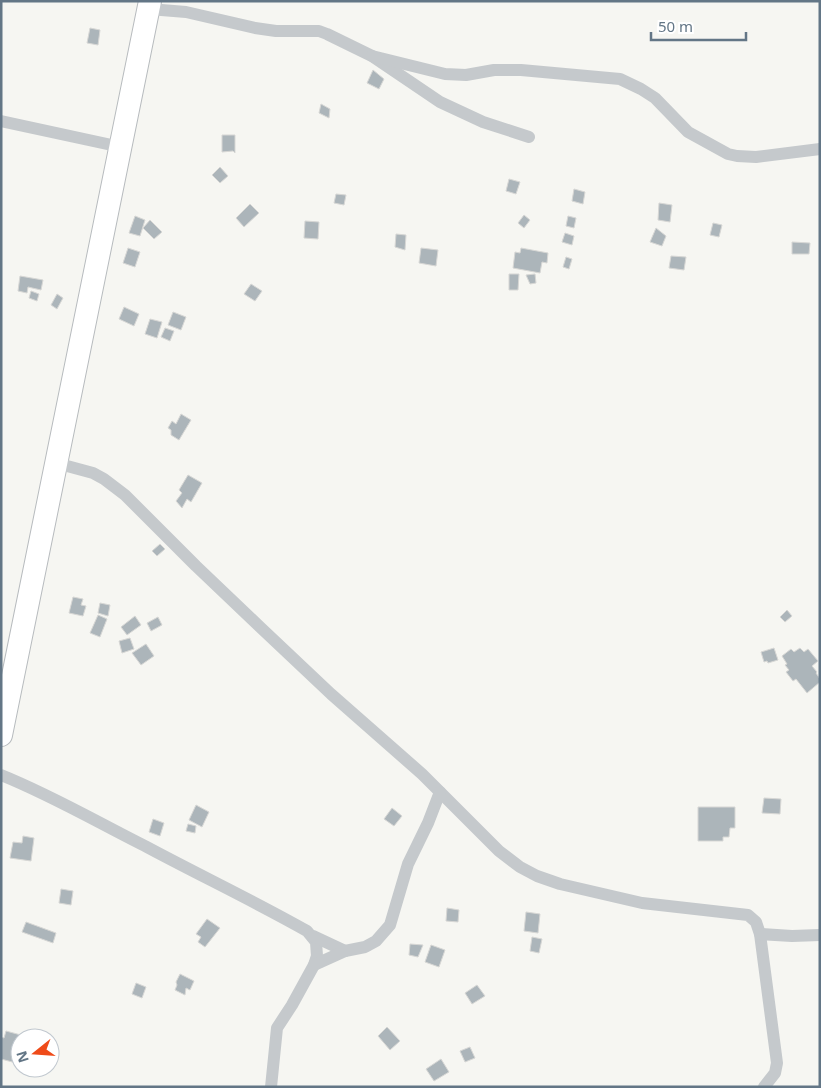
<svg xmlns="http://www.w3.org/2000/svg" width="821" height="1088" viewBox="0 0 821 1088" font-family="'Noto Sans',sans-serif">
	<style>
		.building { fill: #acb5ba; stroke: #d7d7d5 }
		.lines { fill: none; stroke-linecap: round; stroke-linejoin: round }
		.highway-casing { stroke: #b7bbbe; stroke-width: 24 }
		.street { stroke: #c5c9cc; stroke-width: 12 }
		.highway { stroke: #fff; stroke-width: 22 }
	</style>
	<rect width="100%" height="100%" fill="#f6f6f2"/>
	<!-- building -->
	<g class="building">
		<path d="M90,28L100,30L98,45L87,43Z"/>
		<path d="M373,70L384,79L379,89L367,83Z"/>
		<path d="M321,104L330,109L329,118L319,113Z"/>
		<path d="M222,135H235V153L233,151L222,152Z"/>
		<path d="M220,167L228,176L220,183L212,175Z"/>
		<path d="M509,179L520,182L516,194L506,191Z"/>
		<path d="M574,189L585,192L583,204L572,201Z"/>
		<path d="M336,194L346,195L344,205L334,203Z"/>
		<path d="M659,203L672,205L670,222L658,220Z"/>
		<path d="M250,204L259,213L244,227L236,218Z"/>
		<path d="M524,215L530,220L524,228L518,223Z"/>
		<path d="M135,216L145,220L140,236L129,233Z"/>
		<path d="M568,216L576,218L574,228L566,226Z"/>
		<path d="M150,220L162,232L154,239L143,228Z"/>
		<path d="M305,221L319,222L318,239L304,238Z"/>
		<path d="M713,223L722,225L719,237L710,235Z"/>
		<path d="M656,228L666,236L662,246L650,242Z"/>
		<path d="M565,233L574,236L572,245L562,242Z"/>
		<path d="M396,234L406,235L405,250L395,247Z"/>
		<path d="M792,242L810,243L809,254H792Z"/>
		<path d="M128,248L140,252L135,267L123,263Z"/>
		<path d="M421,248L438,250L436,266L419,263Z"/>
		<path d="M521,248L548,253L547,263L542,262L540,273L513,268L515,252L520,253Z"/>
		<path d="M671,256L686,257L684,270L669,268Z"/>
		<path d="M566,257L572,259L569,269L563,267Z"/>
		<path d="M509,274H519L518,290H509Z"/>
		<path d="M535,274L536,283L530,284L526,275Z"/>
		<path d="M20,276L43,280L41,290L28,287L27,293L18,291Z"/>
		<path d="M251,284L262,291L255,301L244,294Z"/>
		<path d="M31,291L39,294L37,301L29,298Z"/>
		<path d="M57,294L63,298L57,309L51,305Z"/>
		<path d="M124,307L139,314L134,326L119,319Z"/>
		<path d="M173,312L186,317L181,330L168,325Z"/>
		<path d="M150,319L162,322L157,338L145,334Z"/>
		<path d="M165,328L174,331L170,341L161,337Z"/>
		<path d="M181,414L191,420L179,440L171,435V430L168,428L172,421L176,424Z"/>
		<path d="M188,475L202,483L191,502L187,499L182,508L176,501L182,493L179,490Z"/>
		<path d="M160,544L165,549L157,556L152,551Z"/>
		<path d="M73,597L83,599L81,605L86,606L83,616L69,613Z"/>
		<path d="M100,603L110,605L108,616L98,613Z"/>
		<path d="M787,610L792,616L785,622L780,617Z"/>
		<path d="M98,615L107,619L100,637L90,633Z"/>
		<path d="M135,616L141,625L127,635L121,627Z"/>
		<path d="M158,617L162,625L151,631L147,623Z"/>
		<path d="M130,638L134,649L122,653L119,641Z"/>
		<path d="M146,644L154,656L141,665L132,653Z"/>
		<path d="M774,648L778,660L768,663L767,661L764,662L761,652Z"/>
		<path d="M800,648L804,652L808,649L818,661L812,666L817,672L816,673L820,679V682L807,693L796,679L793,681L786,672L789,670L785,665L787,664L782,656L791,649L794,652Z"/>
		<path d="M764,798L781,799L780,814L762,813Z"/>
		<path d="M196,805L209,812L202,827L189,820Z"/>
		<path d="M698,807H735V828H730L729,837H723V841H698Z"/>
		<path d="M392,808L402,816L394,826L384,819Z"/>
		<path d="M153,819L164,823L160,836L149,832Z"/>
		<path d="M188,824L196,826L195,833L186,831Z"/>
		<path d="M23,836L34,838L31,861L10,858L13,842L22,843Z"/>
		<path d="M61,889L73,891L71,905L59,903Z"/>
		<path d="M447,908L459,910L458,922L446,921Z"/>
		<path d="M526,912L540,914L538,933L524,931Z"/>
		<path d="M207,919L220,928L205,947L198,942L201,937L196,934Z"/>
		<path d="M26,922L56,933L53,943L22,932Z"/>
		<path d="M532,937L542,939L539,953L530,951Z"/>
		<path d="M410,944L423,945L418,957L409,955Z"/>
		<path d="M431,945L445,950L439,967L425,962Z"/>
		<path d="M180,974L194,981L190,990L186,988L185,995L175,990L177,985L176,982Z"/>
		<path d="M136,983L146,987L142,998L132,994Z"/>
		<path d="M477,985L485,996L472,1004L465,993Z"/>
		<path d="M387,1027L400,1041L390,1050L378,1036Z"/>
		<path d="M6,1031L32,1038H20V1064L1,1059V1037L4,1038Z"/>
		<path d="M470,1047L475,1058L465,1062L460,1051Z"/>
		<path d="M441,1059L449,1072L434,1081L426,1069Z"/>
	</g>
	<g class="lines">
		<defs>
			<path id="highway" d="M1,735L150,1"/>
		</defs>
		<!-- highway casing -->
		<use href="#highway" class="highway-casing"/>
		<!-- street -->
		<g class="street">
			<path d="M149,9L186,12L255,28L276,31H319L327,34L372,56L440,102L483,122L529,137"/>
			<path d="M372,56L445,74L466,75L494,70H521L620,79L641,89L655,98L688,132L728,154L737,156L756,157L820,149"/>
			<path d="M1,121L121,147"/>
			<path d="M56,463L93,473L104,479L125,495L196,566L260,627L331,694L422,774L499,851L520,867L537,876L560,884L642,903L748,915L756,922L760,934L777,1063L775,1073L764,1087"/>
			<path d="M1,775C51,795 97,822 145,846C199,875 254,901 307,931L316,942L317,956L314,965L292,1005L277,1028L271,1087"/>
			<path d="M760,934L792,936L820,935"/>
			<path d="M313,936L345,951"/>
			<path d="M314,965L345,951L365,947L376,941L390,925L408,864L428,823L440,792"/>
		</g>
		<!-- highway -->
		<use href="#highway" class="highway"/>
	</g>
	<!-- border -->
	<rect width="821" height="1088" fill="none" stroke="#637686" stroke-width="5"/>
	<!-- north arrow -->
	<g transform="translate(35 1053) rotate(253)"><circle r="24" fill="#ffffff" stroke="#c1c8cf"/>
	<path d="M0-4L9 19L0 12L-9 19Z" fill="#ef4b19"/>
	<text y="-8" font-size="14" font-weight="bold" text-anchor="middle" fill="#637686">N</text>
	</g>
	<!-- scale -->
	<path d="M651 32v8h95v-8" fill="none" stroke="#637686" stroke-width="2.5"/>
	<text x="658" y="32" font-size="15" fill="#637686" stroke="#ffffff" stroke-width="4" paint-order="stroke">50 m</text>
</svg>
